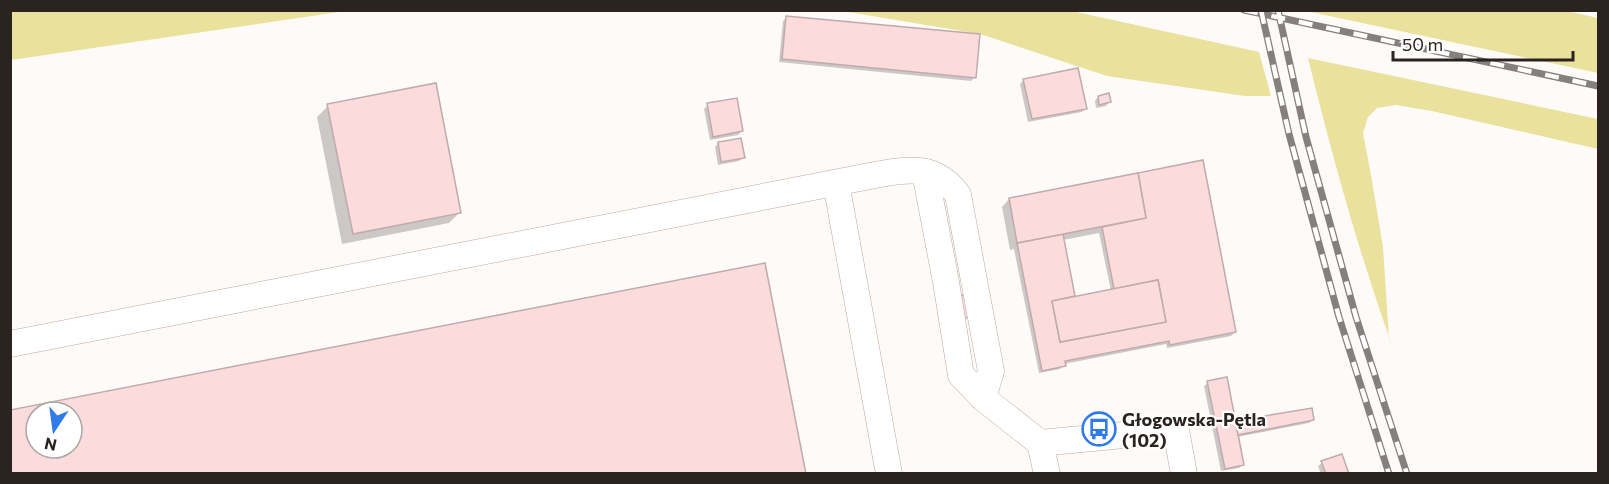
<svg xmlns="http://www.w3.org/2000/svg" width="1609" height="484" viewBox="0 0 1609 484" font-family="Commissioner,sans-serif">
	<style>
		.green { fill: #eae19d }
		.shadow { fill: #0003; fill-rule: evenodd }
		.building { fill: #fbdbdc; stroke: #c0abac; stroke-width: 1.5; fill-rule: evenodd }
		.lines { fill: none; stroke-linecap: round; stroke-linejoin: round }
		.minor-casing { stroke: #bca9a1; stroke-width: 27 }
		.minor { stroke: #fff; stroke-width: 26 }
		.rail-casing { stroke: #857f7d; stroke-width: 7 }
		.rail { stroke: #fff; stroke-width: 4.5; stroke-dasharray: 14; stroke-linecap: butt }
		.labels { text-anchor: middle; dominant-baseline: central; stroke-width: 4.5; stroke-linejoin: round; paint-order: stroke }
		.poi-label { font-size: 18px; font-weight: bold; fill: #2a2320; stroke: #fff; text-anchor: start }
	</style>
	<rect width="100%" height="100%" fill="#fefaf8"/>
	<!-- green -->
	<g class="green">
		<path d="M11,10H346V11L11,60Z"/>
		<path d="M1562,10L1598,18V73L1306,11Z"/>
		<path d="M842,11H1072L1259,52L1271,96H1245L1107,76L980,34Z"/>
		<path d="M1308,58L1598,119V149L1432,111L1396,105L1377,108L1368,117L1363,133L1371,175L1383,247L1389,338L1393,348C1359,253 1332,156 1308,58Z"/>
	</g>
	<!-- shadow -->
	<g class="shadow">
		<path d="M787,17L974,78L971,81L779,62L783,21Z"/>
		<path d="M1024,80L1086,108L1082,112L1028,122L1020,84Z"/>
		<path d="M1098,97L1109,102L1106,106L1096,108L1095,101Z"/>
		<path d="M708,105L742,131L738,135L710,140L704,109Z"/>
		<path d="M328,106L460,212L449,223L342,244L317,117Z"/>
		<path d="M718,143L743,158L739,161L718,165L715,147Z"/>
		<path d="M1202,162L1235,332L1231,336L1167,348L1166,344L1064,364L1060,369L1039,373L1014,249L1010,250L1002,207L1009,199ZM1099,233L1111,291L1070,299L1073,295L1063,240Z"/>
		<path d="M1208,383L1234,423L1313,420L1309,423L1237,437L1243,464L1239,468L1221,471L1204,386Z"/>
		<path d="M1322,463L1347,474H1321L1318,466Z"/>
	</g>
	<!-- building -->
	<g class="building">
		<path d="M786,16L980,34L976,78L782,59Z"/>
		<path d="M1078,68L1087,109L1032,119L1023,79Z"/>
		<path d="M436,83L461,213L353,234L327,104Z"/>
		<path d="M1109,93L1111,102L1099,105L1098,96Z"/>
		<path d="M737,98L743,131L713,137L707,103Z"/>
		<path d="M741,138L745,158L721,162L718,142Z"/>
		<path d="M1203,160L1236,332L1170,345L1169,341L1065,361L1066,366L1042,371L1017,243L1063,234L1075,296L1052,301L1060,342L1166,322L1158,280L1114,289L1102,227L1146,218L1138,173Z"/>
		<path d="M1138,173L1146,218L1017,243L1009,198Z"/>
		<path d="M765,263L806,474H10V410ZM36,412H72V448H36Z"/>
		<path d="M1158,280L1166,322L1060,342L1052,301Z"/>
		<path d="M967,294L971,317L959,319L955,297Z"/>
		<path d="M1227,377L1244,465L1225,469L1207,381Z"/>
		<path d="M1312,408L1314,420L1238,435L1235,421Z"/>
		<path d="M1342,454L1349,474H1326L1321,461Z"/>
	</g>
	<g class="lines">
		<defs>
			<g id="minor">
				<path d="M925,172L946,282L961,375L983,398L1040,443"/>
				<path d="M836,183L889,474"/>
				<path d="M10,344L875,175C909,169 935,164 958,195L991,371L983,398"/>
				<path d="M1047,474L1040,443L1176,430L1184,474"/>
			</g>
		</defs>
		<!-- minor casing -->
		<use href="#minor" class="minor-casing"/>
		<!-- minor -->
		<use href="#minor" class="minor"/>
		<defs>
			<g id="rail">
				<path d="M1244,10L1598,86"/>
				<path d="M1261,10L1289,134L1339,317L1389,474"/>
				<path d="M1278,10L1306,137L1356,317L1407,474"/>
			</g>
		</defs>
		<!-- rail casing -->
		<use href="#rail" class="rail-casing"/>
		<!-- rail -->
		<use href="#rail" class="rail"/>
	</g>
	<!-- icons -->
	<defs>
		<symbol id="bus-ring" viewBox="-11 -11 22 22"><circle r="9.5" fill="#fff" stroke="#317be8" stroke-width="1.5"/><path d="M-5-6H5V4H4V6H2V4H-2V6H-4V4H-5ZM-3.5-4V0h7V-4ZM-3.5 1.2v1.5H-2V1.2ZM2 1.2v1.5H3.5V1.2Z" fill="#317be8"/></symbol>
	</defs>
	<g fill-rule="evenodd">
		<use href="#bus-ring" x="1080" y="410" width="38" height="38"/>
	</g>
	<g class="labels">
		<!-- poi labels -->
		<g class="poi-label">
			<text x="1122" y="419">Głogowska-Pętla<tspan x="1122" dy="21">(102)</tspan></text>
		</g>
	</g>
	<!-- border -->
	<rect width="1609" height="484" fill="none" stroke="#2a2320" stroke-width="24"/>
	<!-- north arrow -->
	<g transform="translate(54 430) rotate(193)"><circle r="28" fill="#ffffff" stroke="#aaa7a6" stroke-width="1.5"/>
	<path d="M0-4.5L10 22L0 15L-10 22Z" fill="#317be8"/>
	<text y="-9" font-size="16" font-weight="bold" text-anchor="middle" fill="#2a2320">N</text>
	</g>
	<!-- scale -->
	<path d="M1393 51v9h180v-9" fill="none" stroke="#2a2320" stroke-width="3"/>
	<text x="1402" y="51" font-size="18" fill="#2a2320" stroke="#ffffff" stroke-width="4.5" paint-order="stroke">50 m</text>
</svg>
